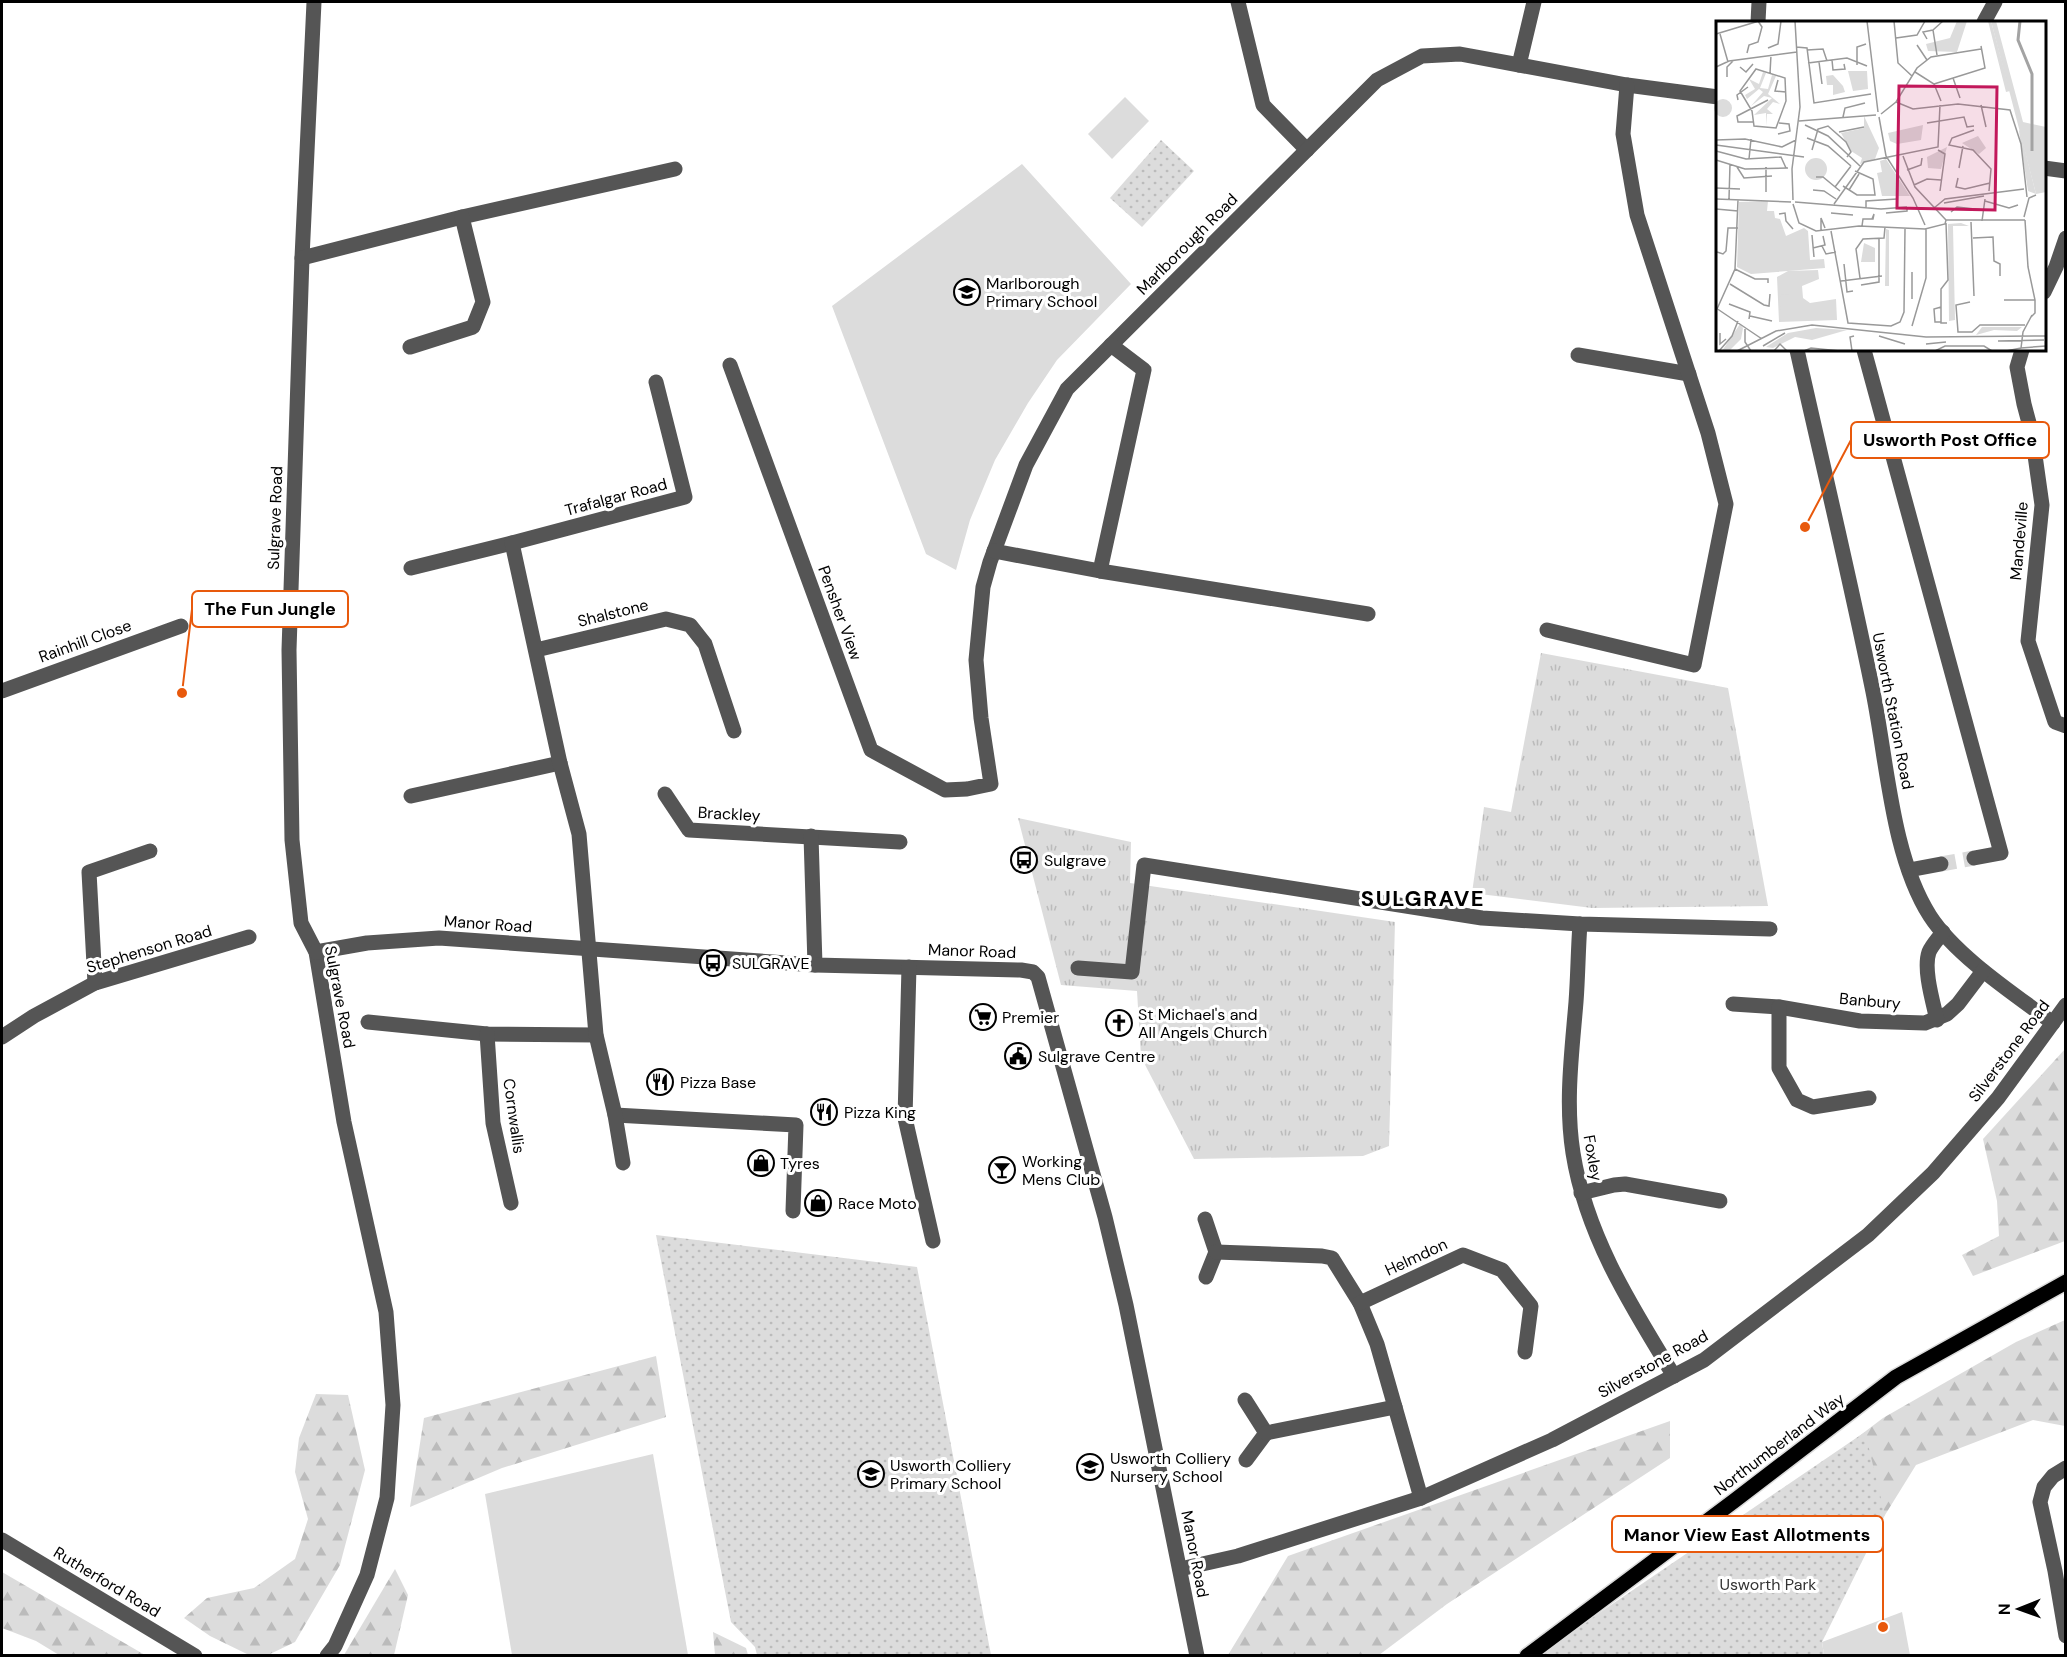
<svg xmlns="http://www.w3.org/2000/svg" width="2067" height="1657" viewBox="0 0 2067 1657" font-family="'DM Sans',sans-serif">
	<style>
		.grass { fill: url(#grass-tufts) }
		.forest { fill: url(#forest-firs) }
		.park { fill: url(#park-dots) }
		.garden { fill: #dcdcdc }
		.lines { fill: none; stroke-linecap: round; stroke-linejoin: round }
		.minor-tunnel { stroke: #d9d9d9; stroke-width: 15; stroke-dasharray: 15 8; stroke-linecap: butt }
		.major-casing { stroke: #dbdbdb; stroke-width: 18 }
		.minor { stroke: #555; stroke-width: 15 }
		.major { stroke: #000; stroke-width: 15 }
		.labels { text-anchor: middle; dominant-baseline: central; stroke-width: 6; stroke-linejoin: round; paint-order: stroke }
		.street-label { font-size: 16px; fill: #000; stroke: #fff }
		.poi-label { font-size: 16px; fill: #000; stroke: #fff; text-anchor: start }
		.park-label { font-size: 16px; fill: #333; stroke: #fff }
		.district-label { font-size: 22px; font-weight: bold; letter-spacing: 1.5px; fill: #000; stroke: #fff }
		.inset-river { fill: none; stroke: #a3a3a3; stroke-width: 3 }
		.inset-road { fill: none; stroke: #999; stroke-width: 1.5 }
		.view { fill: #c2185b; fill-opacity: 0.15; stroke: #c2185b; stroke-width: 3 }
		.inset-edge { fill: none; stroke: #000; stroke-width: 3 }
		.leader { fill: none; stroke: #e8590c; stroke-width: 2 }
		.callout-dot { fill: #e8590c; stroke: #fff; stroke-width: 2 }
		.callout { fill: #fff; stroke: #e8590c; stroke-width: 2 }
		.callout-label { font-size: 18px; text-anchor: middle; font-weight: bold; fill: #000 }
	</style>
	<defs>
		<pattern id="grass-tufts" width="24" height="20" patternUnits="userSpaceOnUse" patternTransform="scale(1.5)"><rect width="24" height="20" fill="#dcdcdc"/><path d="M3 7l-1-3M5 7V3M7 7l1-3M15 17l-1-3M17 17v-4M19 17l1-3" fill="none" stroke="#bbb"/></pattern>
		<pattern id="forest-firs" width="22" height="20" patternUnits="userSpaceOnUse" patternTransform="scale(1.5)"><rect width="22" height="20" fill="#dcdcdc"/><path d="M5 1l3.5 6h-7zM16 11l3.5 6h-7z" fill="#bbb"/></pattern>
		<pattern id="park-dots" width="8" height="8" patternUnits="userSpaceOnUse" patternTransform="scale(1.5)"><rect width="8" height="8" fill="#dcdcdc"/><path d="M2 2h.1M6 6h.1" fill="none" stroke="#bbb" stroke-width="1.8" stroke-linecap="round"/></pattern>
	</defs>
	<rect width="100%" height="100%" fill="#fff"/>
	<!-- grass -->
	<g class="grass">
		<path d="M1541,653L1728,688L1768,906L1592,908L1472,893L1484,807L1511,812Z"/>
		<path d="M1018,818L1131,842L1130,883L1395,922L1389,1146L1363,1156L1194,1159L1141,1057L1137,991L1061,985Z"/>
	</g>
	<!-- forest -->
	<g class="forest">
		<path d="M2065,1049V1241L1973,1276L1962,1255L1999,1236L1997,1201L1983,1139Z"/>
		<path d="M2065,1320V1426L2033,1420L1916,1465L1885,1515L1812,1586L1570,1656L1883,1418L2016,1342Z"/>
		<path d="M656,1356L666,1417L502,1468L410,1507L424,1418Z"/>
		<path d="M316,1394L348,1395L365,1470L340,1565L295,1642L268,1655H249L210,1636L184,1618L207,1598L254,1588L295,1559L308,1519L295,1472L299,1438Z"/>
		<path d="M1670,1421V1458L1447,1604L1379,1655H1228L1288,1556Z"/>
		<path d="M395,1569L408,1595L394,1655H344Z"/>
		<path d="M2,1572L145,1655H59L36,1641L2,1628Z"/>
		<path d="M713,1632L746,1648L748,1655H715Z"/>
	</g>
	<!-- park -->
	<g class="park">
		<path d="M1161,140L1194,171L1142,227L1110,198Z"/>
		<path d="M656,1235L917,1267L991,1655H757L755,1647L731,1622Z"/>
		<path d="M1865,1432L1885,1515L1822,1642L1824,1655L1536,1656Z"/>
	</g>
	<!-- garden -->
	<g class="garden">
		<path d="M1125,97L1149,121L1112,159L1088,134Z"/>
		<path d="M1022,164L1131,284L1057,360L1028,403L995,460L970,520L956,570L926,554L832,306Z"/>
		<path d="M653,1454L688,1655H512L485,1494Z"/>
		<path d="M1902,1612L1910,1655H1824L1822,1642Z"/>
	</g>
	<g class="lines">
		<!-- minor-tunnel -->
		<path class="minor-tunnel" d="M1941,864L1974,858"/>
		<defs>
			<path id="major" d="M1527,1656L1734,1501L1896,1377L2066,1282"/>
		</defs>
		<!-- major casing -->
		<use href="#major" class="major-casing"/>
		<!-- minor -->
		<g class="minor">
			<path d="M314,2L302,258L289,650L292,840L301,923L316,952L344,1122L386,1312L393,1405L387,1498L367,1575L335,1646L327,1656"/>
			<path d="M1238,2L1263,105L1307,150"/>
			<path d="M1758,22L1759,2"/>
			<path d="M1984,22L1995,2"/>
			<path d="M1519,65L1534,2"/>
			<path d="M2044,168L2066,171"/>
			<path d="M302,258L462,217L675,169"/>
			<path d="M2044,292L2056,267L2066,238"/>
			<path d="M410,347L473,327L483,302L462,217"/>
			<path d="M1797,350C1822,462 1849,574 1872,687C1887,758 1891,855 1930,916C1956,956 2014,994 2053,1023"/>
			<path d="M1864,350L2001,853L1974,858"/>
			<path d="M2022,350L2017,367L2024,404L2032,434L2042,505L2028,641L2055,722L2066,726"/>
			<path d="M1578,355L1689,374"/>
			<path d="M730,365L871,750L945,790L967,789L991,784L981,718L976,660L983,587L990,562L1026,465L1067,389L1377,80L1422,56L1460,54L1627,85L1718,97"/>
			<path d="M994,551L1100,571L1368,614"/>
			<path d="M411,568L512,543"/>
			<path d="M1100,571L1144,370L1111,345"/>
			<path d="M1547,630L1694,665L1726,504L1708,433L1637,215L1623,134L1627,85"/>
			<path d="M536,650L666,619L690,625L705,644L734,731"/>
			<path d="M2,691L181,626"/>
			<path d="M665,794L689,830L900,842"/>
			<path d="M411,796L560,763"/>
			<path d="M811,836L815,965"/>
			<path d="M1909,870L1941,864"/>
			<path d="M1580,924C1578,950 1578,976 1576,1002C1572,1051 1565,1103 1573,1153C1586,1235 1631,1306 1674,1376"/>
			<path d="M316,952L367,943L439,938L815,965L1021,970L1033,972L1038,977L1105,1217L1126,1305L1197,1656"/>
			<path d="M909,967L905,1118L933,1241"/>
			<path d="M1078,968L1132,972L1144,865L1482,918L1580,924L1770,929"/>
			<path d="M95,983L89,872L150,851"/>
			<path d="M1733,1004L1779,1007L1860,1021L1925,1023L1947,1014L1958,1004L1983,971"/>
			<path d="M1779,1007V1068L1797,1100L1813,1107L1869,1098"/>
			<path d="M1937,1020C1933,1002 1923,969 1929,952C1932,945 1938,939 1943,932"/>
			<path d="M368,1022L487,1034L596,1035"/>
			<path d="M487,1034L493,1123L511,1203"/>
			<path d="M2,1037L34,1016L95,983L249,937"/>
			<path d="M615,1115L796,1125L793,1211"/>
			<path d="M623,1163L615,1115L596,1035L579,834L560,763L512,543L685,497L656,382"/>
			<path d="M1581,1193L1614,1185L1625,1184L1720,1201"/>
			<path d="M1205,1219L1216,1252L1206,1277"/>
			<path d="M1216,1252L1322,1256L1332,1258L1360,1303L1377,1344L1421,1498"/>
			<path d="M1360,1303L1463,1255L1502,1270L1531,1306L1525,1352"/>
			<path d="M1245,1400L1266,1433L1246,1460"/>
			<path d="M1266,1433L1395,1407"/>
			<path d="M2066,1468L2053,1476L2044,1487L2040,1502L2055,1571L2066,1636"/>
			<path d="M2,1540L195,1656"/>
			<path d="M1180,1569L1238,1556L1421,1498L1552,1440L1704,1360L1868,1235L1933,1173L1998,1098L2066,1005"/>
		</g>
		<!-- major -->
		<use href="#major" class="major"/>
	</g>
	<!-- icons -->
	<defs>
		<symbol id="school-ring" viewBox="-11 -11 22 22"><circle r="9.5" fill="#fff" stroke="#000" stroke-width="1.5"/><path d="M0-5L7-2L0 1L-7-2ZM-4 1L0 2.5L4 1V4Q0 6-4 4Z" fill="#000"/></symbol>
		<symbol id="bus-ring" viewBox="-11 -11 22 22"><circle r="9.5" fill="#fff" stroke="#000" stroke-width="1.5"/><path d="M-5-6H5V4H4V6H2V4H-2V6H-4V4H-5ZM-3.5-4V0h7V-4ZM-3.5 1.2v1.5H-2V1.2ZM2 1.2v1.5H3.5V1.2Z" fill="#000"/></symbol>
		<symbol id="supermarket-ring" viewBox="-11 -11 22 22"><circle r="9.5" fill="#fff" stroke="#000" stroke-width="1.5"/><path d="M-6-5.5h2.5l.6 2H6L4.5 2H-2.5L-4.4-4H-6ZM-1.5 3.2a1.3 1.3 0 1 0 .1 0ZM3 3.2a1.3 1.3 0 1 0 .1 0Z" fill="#000"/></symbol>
		<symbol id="church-ring" viewBox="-11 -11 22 22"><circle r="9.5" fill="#fff" stroke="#000" stroke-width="1.5"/><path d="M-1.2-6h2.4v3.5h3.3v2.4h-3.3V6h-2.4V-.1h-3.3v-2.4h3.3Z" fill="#000"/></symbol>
		<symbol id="civic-ring" viewBox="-11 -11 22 22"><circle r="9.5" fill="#fff" stroke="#000" stroke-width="1.5"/><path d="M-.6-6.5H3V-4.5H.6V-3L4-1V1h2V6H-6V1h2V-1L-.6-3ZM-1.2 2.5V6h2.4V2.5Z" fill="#000"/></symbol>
		<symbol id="restaurant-ring" viewBox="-11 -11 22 22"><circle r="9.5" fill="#fff" stroke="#000" stroke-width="1.5"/><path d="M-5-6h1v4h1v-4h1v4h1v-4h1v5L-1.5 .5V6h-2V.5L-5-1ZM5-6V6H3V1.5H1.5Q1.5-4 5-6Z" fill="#000"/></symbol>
		<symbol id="shop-ring" viewBox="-11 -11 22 22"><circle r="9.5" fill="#fff" stroke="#000" stroke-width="1.5"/><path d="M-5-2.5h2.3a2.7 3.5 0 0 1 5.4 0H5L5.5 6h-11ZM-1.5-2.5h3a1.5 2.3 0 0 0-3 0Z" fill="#000"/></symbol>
		<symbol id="bar-ring" viewBox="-11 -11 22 22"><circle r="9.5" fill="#fff" stroke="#000" stroke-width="1.5"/><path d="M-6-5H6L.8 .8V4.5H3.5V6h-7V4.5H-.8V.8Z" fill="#000"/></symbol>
	</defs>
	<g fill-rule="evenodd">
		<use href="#school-ring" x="952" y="277" width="30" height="30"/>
		<use href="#bus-ring" x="1009" y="845" width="30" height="30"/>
		<use href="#bus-ring" x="698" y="948" width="30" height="30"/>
		<use href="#supermarket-ring" x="968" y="1002" width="30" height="30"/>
		<use href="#church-ring" x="1104" y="1008" width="30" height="30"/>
		<use href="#civic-ring" x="1003" y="1041" width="30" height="30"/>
		<use href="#restaurant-ring" x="645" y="1067" width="30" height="30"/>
		<use href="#restaurant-ring" x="809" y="1097" width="30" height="30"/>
		<use href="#shop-ring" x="746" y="1148" width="30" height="30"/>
		<use href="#bar-ring" x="987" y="1155" width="30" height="30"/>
		<use href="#shop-ring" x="803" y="1188" width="30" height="30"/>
		<use href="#school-ring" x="1075" y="1452" width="30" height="30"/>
		<use href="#school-ring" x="856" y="1459" width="30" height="30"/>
	</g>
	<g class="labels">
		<!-- street labels -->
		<g class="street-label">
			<text transform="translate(1187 244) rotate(-45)">Marlborough Road</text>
			<text transform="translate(616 497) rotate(-15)">Trafalgar Road</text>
			<text transform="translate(275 518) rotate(-88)">Sulgrave Road</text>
			<text transform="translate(2019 541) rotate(-85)">Mandeville</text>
			<text transform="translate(613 613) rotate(-14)">Shalstone</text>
			<text transform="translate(840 613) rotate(70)">Pensher View</text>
			<text transform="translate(85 641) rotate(-20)">Rainhill Close</text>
			<text transform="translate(1893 711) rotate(79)">Usworth Station Road</text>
			<text transform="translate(729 814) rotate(3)">Brackley</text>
			<text transform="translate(488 924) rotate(4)">Manor Road</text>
			<text transform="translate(149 949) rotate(-17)">Stephenson Road</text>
			<text transform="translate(972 951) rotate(2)">Manor Road</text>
			<text transform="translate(340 997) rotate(79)">Sulgrave Road</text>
			<text transform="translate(1870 1001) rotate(5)">Banbury</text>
			<text transform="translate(2009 1051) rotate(-53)">Silverstone Road</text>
			<text transform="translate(514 1116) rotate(82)">Cornwallis</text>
			<text transform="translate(1593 1158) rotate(80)">Foxley</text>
			<text transform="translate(1416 1257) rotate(-25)">Helmdon</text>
			<text transform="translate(1653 1364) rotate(-29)">Silverstone Road</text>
			<text transform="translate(1779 1444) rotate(-37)">Northumberland Way</text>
			<text transform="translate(1195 1554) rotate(79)">Manor Road</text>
			<text transform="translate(107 1582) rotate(31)">Rutherford Road</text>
		</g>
		<!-- poi labels -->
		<g class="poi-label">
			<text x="986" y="283">Marlborough<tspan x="986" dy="18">Primary School</tspan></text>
			<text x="1044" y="860">Sulgrave</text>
			<text x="732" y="963">SULGRAVE</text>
			<text x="1138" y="1014">St Michael's and<tspan x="1138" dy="18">All Angels Church</tspan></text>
			<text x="1002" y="1017">Premier</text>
			<text x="1038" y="1056">Sulgrave Centre</text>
			<text x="680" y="1082">Pizza Base</text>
			<text x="844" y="1112">Pizza King</text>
			<text x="1022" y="1161">Working<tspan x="1022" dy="18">Mens Club</tspan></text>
			<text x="780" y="1163">Tyres</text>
			<text x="838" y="1203">Race Moto</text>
			<text x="1110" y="1458">Usworth Colliery<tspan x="1110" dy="18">Nursery School</tspan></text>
			<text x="890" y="1465">Usworth Colliery<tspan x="890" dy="18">Primary School</tspan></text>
		</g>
		<!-- park labels -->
		<g class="park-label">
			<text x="1768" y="1584">Usworth Park</text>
		</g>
		<!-- district labels -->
		<g class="district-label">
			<text x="1423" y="898">SULGRAVE</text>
		</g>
	</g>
	<!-- overview -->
	<g transform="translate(1716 21)">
		<rect width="330" height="330" fill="#fff"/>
		<path d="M275,0H280L307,101L330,106V171L320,173ZM47,51L50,52L44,67L52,68L56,54L60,55L52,73L64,83L57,81L51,88L57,93H51L50,105V92L38,94L56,77L48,75L35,85L47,71L43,68L31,78L29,74L39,68L33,58L43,63ZM148,95L163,127L159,138L144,143L146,137L135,130L125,112L148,107ZM231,126L225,148L212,147L211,136ZM89 148a11 11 0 1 1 22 0a11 11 0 1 1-22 0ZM148,222L159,227V241H145Z" fill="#dcdcdc"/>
		<path d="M241,0H251L241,31L212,30L210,23L234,17ZM272,0H275L294,70L290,71ZM303,110L304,109L320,173L312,170ZM245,202L253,205H237L239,299L233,300L232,203ZM24,303L27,307L25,318L13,330H6ZM266,306H306L301,310L278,309L260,314ZM100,307L131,309L96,319L79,316L57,327L50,326L72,312Z" fill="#dcdcdc"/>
		<path d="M132,50H151L152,68L137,70ZM117,54L127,65L129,71L117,74V64H111L110,55ZM-2 87a9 9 0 1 1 18 0a9 9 0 1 1-18 0ZM207,104L205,119L181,123L174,120L172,112ZM170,138L194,175H166L161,152L166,151L164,140ZM52,180L51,190H58L59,197L64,198L70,215L88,207L92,210L94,239L108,238L109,247L35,253L21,246L23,181ZM102,249L103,258L86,265L87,277L94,282L120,278L121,299L63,301L61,256L72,250Z" fill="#dcdcdc"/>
		<path d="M262,115L270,127L263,133L246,122ZM170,208L173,209V265H169ZM73,273V300H65L64,274Z" fill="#dcdcdc"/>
		<path class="inset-river" d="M304,0L302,19L316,53V130"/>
		<path class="inset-road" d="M151,0L162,91M178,0L182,42L196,55M0,13L43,0M4,13L12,41M180,17L201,14L209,0M211,18L207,11L217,9M201,24L211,39M80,26L91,27L98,82L155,73M52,27L62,23L65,0M91,29L107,28L111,40M31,32L33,24L42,21L46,6L42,0M221,34L217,9L227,0M116,39L117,49L129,48L128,43M103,41L106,63M92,42L131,37L151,45M141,44V26L150,23M0,46L13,40L81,31M24,46L30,51L37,43M40,48L69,57L70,80L60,107L38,105L36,90L24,70ZM199,51L218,63L225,80M54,52L55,34M11,56V46L17,40M237,57L244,77M62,59L59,70L70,71M218,63L269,47L265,25M22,79L21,74L32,66M180,81L197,88L242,83L294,89L305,123L311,176M265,84L270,106M165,93L180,81L201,47L215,36L265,28M127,96L129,87L149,82M163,96L170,135L197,177L209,204M83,100L160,94M37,101H22L21,95L52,79M211,102L248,96L251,106L258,105M89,104L112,115L144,145M258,109L236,117L233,124L257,129L275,148L273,170M123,111L148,106M62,113L74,110L73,103L63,102M91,117L112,125L135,145M0,119L29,118L66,126L80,119M0,124L88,136M96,129L102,108L112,105L130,121L135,131L131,136M222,129L229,133L224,170M0,130L30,138L65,136L70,147M187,135L199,166L230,199M33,138L35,118M0,139L29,148L72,147M21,146L28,157L56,155M243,147L247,125M191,149L205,144L206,137M100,156H107L124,170M242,157L240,166L249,168L274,162M198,164L211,158L225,159M127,165L141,174H159L157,158L139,150M119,166L135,145M0,167L24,168M97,169L108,170L120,178M133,169L143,153M50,171V146M0,178L75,181M13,178L14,143M77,179L76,148L84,86L79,0M269,180L293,187L302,184M79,181L165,188L191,186M228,182L268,175M77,183L83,202L100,210L143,205L209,208L229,203L230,199M118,183L148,141L222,126L224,84M150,187V180L181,178M218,187L229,178L308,168M0,188L22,190M235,191L241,186L268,189M115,192L137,194M170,192L191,190V186M63,193L69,192L70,200L77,208M308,196L313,177L320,174M230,199H309M309,199L312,246L319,279V292L315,296M266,200L269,178M255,201L258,275M230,202L232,259L225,268V302H231M146,205L147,198H157L158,193L156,198M105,209V197L109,207M115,210L132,302L175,305L184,301L188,291L189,208M96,214L98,236M257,217L277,216L278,240L284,243V255M106,225L110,233L120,231M97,227L109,224L107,215M1,231L7,233L10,230L12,207H22M128,243L131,271L137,270M19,248L39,258H52V262M196,251V278M144,257L140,228L147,218L168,217L169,206M125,260L166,255M14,263L48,284L53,285L54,273M145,264L163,261V218M288,279H319M254,281L240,284L242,311H256L264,304H309M13,283L34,291L33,298M0,287L46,318M1,288L19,248L22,179M34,295L56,300M225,301H219L218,288L225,286M196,305L210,257V207M29,308V321L35,330M4,312V323L10,318M163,315L189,323M282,320L328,319M210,323L230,321M47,325L69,312M305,327L330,325M3,330L16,315L22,300M21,330L60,310L96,304L210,316L330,315M58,330L64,323L71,330M88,330L95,327L124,330M136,330L134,316L138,315M219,330L229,325H268L276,330M290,330L305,327L307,311L316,294"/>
		<path class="view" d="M183,65L281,66L279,189L181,187Z"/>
		<rect width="330" height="330" class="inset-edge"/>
	</g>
	<!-- callouts -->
	<path class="leader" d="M1805 527L1851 440M182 693L192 609M1883 1627L1883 1534"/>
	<g class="callout-dot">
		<circle cx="1805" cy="527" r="6"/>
		<circle cx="182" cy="693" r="6"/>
		<circle cx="1883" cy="1627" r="6"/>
	</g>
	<g class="callout">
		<rect x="1851" y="422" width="198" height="36" rx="6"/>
		<rect x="192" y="591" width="156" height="36" rx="6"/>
		<rect x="1612" y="1516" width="271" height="36" rx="6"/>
	</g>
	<g class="callout-label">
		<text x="1950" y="446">Usworth Post Office</text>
		<text x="270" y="615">The Fun Jungle</text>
		<text x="1747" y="1541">Manor View East Allotments</text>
	</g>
	<!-- border -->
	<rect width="2067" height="1657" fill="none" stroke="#000000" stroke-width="6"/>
	<!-- north arrow -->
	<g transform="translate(2019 1609) rotate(269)" stroke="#ffffff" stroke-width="4.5" paint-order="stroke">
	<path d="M0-4.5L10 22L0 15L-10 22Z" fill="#000000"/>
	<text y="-9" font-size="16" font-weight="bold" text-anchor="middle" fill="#000000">N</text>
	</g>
</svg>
